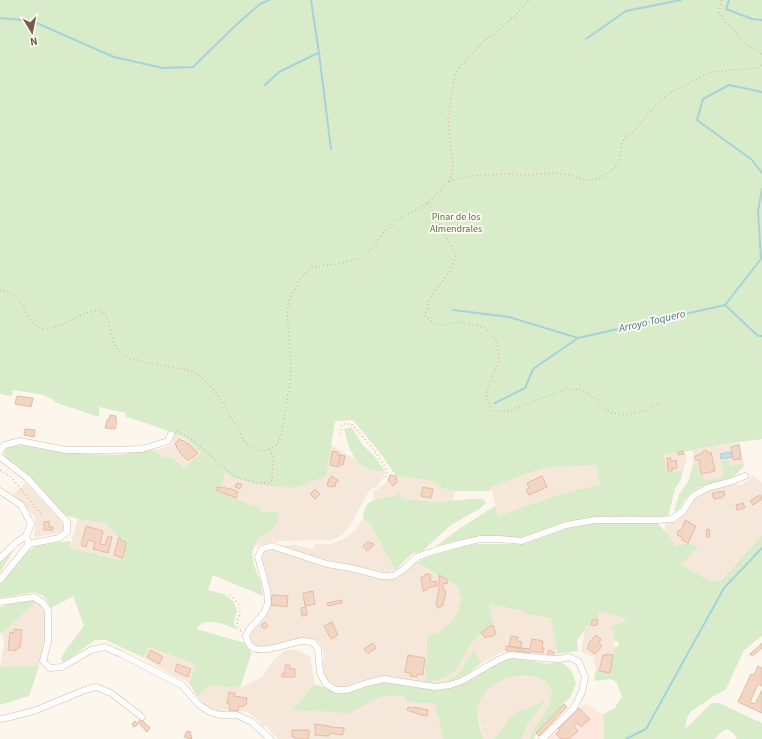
<svg xmlns="http://www.w3.org/2000/svg" width="762" height="739" viewBox="0 0 762 739" font-family="'Source Sans 3',sans-serif">
	<style>
		.residential { fill: #f5e8da }
		.commercial { fill: #fde8e0 }
		.green { fill: #d8ecc9 }
		.water { fill: #bfe3e8; stroke: #a5d3da }
		.lines { fill: none; stroke-linecap: round; stroke-linejoin: round }
		.stream { stroke: #a5d3da; stroke-width: 2 }
		.building { fill: #f3d5c3; stroke: #e6bba3 }
		.street-casing { stroke: #d1beb0; stroke-width: 7 }
		.path { stroke: #d9b8a5; stroke-width: 1.5; stroke-dasharray: 1 3; stroke-linecap: butt }
		.street { stroke: #fff; stroke-width: 6 }
		.labels { text-anchor: middle; dominant-baseline: central; stroke-width: 3.5; stroke-linejoin: round; paint-order: stroke }
		.park-label { font-size: 10px; fill: #537a41; stroke: #fffaf3 }
		.water-label { font-size: 11px; font-style: italic; fill: #437c86; stroke: #fffaf3 }
	</style>
	<rect width="100%" height="100%" fill="#fdf6ec"/>
	<!-- residential -->
	<g class="residential">
		<path d="M174,433L184,437L223,470L326,476L331,445L356,460L364,467L385,472L384,477L378,485L369,491L348,529L342,535L332,540L280,541L254,546L144,485L153,450L161,449L173,444Z"/>
		<path d="M740,443L744,466L733,477L699,487L690,494L684,500L679,509L674,512L679,495L688,481L693,464V449L721,445Z"/>
		<path d="M684,451L687,458L680,481L675,488L649,456Z"/>
		<path d="M596,465L600,484L554,496L498,516L492,490L489,491V487L544,468Z"/>
		<path d="M390,475L417,478L435,482L444,489L455,491L453,501L440,502L402,499L395,494L388,497L374,499L373,493L388,481Z"/>
		<path d="M753,475L762,483V535L721,579L714,581L709,580L681,565L665,559V522L677,521L693,500L698,495L707,491L723,486L733,484L742,485L747,481Z"/>
		<path d="M26,483L60,520L64,527L62,533L34,537L35,529V517L13,495Z"/>
		<path d="M78,518L106,524L122,541L126,542L124,553L120,560L70,548Z"/>
		<path d="M363,518L371,525L395,570L386,573L352,565L329,561L283,546L295,545L313,549L315,544H331L347,537L357,528Z"/>
		<path d="M270,548L294,555L320,566L352,570L375,578L391,580L398,578L416,562L459,587L543,618L551,619L558,654L555,653L553,656H547L516,651H508L500,653L481,663L471,671L456,680L442,684L425,683L388,676L375,677L340,688L325,678L322,673L324,658L322,648L320,643L314,639L306,638L270,647L254,646L249,641V634L261,623L268,611L272,602V596L271,591L268,583L260,556L265,549Z"/>
		<path d="M37,601L45,610L47,623L39,666L0,667L4,642L2,633Z"/>
		<path d="M598,611L629,619L615,630L614,647L611,664H612L610,673L596,670L594,657L581,652L588,612Z"/>
		<path d="M149,647L195,664L189,682L172,675L144,658Z"/>
		<path d="M296,649L310,657L315,684L292,710L366,704L380,697L404,695L407,702L435,704L443,739H279L271,733L267,725L263,728L258,720L247,712L229,710L219,711L207,707L197,696L211,685L240,688L262,677L273,661L284,651Z"/>
		<path d="M533,676L546,681L552,693L549,704L544,714L535,727L529,739H522L524,734L532,718L544,704L539,702L531,707L520,710L498,735L493,739H483L477,709L482,696L496,682L513,677Z"/>
	</g>
	<!-- commercial -->
	<path class="commercial" d="M586,703L603,714L604,739H547Z"/>
	<!-- green -->
	<g class="green">
		<path d="M0,0H762V439C742,442 722,444 702,448C697,449 689,452 684,451L664,454L666,472L683,471L680,481L675,488L668,517L645,516L593,517L564,522L520,538L500,536H478L435,547L459,529L495,506L498,516L554,496L600,484L596,465L544,468L490,487L489,491H455L444,489L435,482L417,478L396,476L381,454L353,420L335,421L326,476L298,487L291,488L253,484L231,476L224,471L225,473L221,488H217L216,490L236,498L250,505L260,507L261,512H279L278,520L273,529L258,538L252,553L254,566L261,583L263,596L213,575L208,590L224,594L233,601L237,610L234,623L237,630C227,625 212,619 201,624C201,624 197,628 196,629L245,643L248,649L252,652L240,688L211,685L197,696L189,683L195,664L149,647L144,658L106,640H95L69,659L62,662L61,658L67,648L84,626L73,596L51,608L44,596L34,592L0,598V584L25,553L38,545L71,541L70,548L120,560L124,553L126,542L122,541L106,524L66,516L17,465L5,457L4,451L8,447L22,445L40,447L69,452L87,454L117,455L153,450L162,457L173,458L183,468L202,453L184,437L143,422L126,417V413L99,407V417L54,402L55,401L44,395L13,390L12,396L0,394Z"/>
		<path d="M351,427L362,444L376,458L385,472C378,470 369,470 363,466C351,459 348,442 344,429Z"/>
		<path d="M728,460L729,463L731,466L743,463L744,466L733,477L699,487L690,494L684,500L679,509L674,512L679,495L689,480L693,464L698,463L699,475H703L705,481L722,477L724,473L721,461Z"/>
		<path d="M399,492L402,499L440,502L470,499H483L486,503L479,509L451,525L421,552L413,553L395,570L371,525L363,518C365,492 384,503 399,492Z"/>
		<path d="M656,522L667,533L676,546L688,543L698,547L681,565L709,580L714,581L722,579L762,535V636L744,650L726,689L714,696L690,712L687,718L685,729L712,703H719L762,723V739H737L734,734L728,729L723,731L714,739H604L603,714L615,708L622,696L617,683L611,679L594,681L596,670L610,673L612,664H611L614,647H618L619,642L614,641V633L611,627L628,619L598,611V620L593,619L591,624L585,626V630L577,640L578,651L558,654L551,619L525,613L524,611L489,604L493,625C480,631 471,643 464,656C461,660 459,665 456,669C449,678 435,680 425,683L428,634L438,633L451,622L459,611L461,598L459,587L416,562L439,553L467,545L483,544H524L569,528L597,523Z"/>
		<path d="M15,548L0,572V562Z"/>
		<path d="M32,600L37,601L2,633H0V607L20,601Z"/>
		<path d="M474,650L481,663L471,671L456,680L442,684L456,676L462,669L466,661Z"/>
		<path d="M510,658L533,661L547,664L558,662L564,664L571,670L576,683L571,696L536,733L534,739H529L535,727L544,714L549,704L552,693L546,681C542,680 536,677 532,676C509,674 483,684 478,708C476,714 481,732 483,739H443L435,704L407,702L404,695L380,697L350,713L292,710L315,684L341,694L376,683L390,682L446,688L493,664Z"/>
		<path d="M39,666L29,696L0,705V667Z"/>
		<path d="M545,699C543,707 537,711 532,718C528,724 524,732 522,739H493L498,735L509,719L520,710L531,707Z"/>
	</g>
	<!-- water -->
	<path class="water" d="M731,452L732,457L721,459L720,454Z"/>
	<g class="lines">
		<!-- stream -->
		<g class="stream">
			<path d="M311,0L319,53L331,149"/>
			<path d="M729,0L726,9L752,19L762,20"/>
			<path d="M0,18L32,21L114,57L163,68L193,67L236,25L260,4L269,0"/>
			<path d="M586,39L626,11L681,0"/>
			<path d="M265,85L279,72L318,53"/>
			<path d="M762,92L729,85L703,99L697,120L752,160L762,173"/>
			<path d="M725,305L758,336H762"/>
			<path d="M453,310L509,317L578,338L725,305L761,259L758,211L762,189"/>
			<path d="M495,403L525,388L533,369L578,338"/>
			<path d="M626,739L646,729L724,588L762,548"/>
		</g>
	</g>
	<!-- building -->
	<g class="building">
		<path d="M17,396L33,398L31,407L15,404Z"/>
		<path d="M110,415L116,416V421H117L115,429L105,428L107,420H109Z"/>
		<path d="M25,429L35,430L34,437L24,435Z"/>
		<path d="M179,439L182,441L183,440L187,444L188,443L198,453L194,457L187,460L179,452L180,451L176,447L177,446L175,444Z"/>
		<path d="M739,445L741,459L733,460L731,447Z"/>
		<path d="M705,450L707,451L708,453L711,452L715,471L701,474L699,460H696L695,456L701,454L703,451Z"/>
		<path d="M332,451L338,452V455H340L339,467L330,465Z"/>
		<path d="M683,451L684,454L678,455V452Z"/>
		<path d="M340,455L345,456L343,465L339,464Z"/>
		<path d="M667,458H671V461L676,460L677,468L672,469V471H668Z"/>
		<path d="M390,475L396,476L397,482L393,486L388,481Z"/>
		<path d="M332,476L339,481L335,483L336,486L332,487L327,486L329,479Z"/>
		<path d="M542,476L547,487L529,495L526,490L529,488L527,483Z"/>
		<path d="M237,483L242,484L240,489L235,487Z"/>
		<path d="M217,487L221,488L224,487L228,490L229,488L238,492L236,498L216,490Z"/>
		<path d="M423,487L433,489L431,498L421,496Z"/>
		<path d="M315,489L320,494L315,499L310,494Z"/>
		<path d="M724,491L725,495L721,498L714,499L712,493Z"/>
		<path d="M760,495L762,497L760,499L761,500L753,505L750,501L758,496H759Z"/>
		<path d="M743,503L745,508L737,510L736,505Z"/>
		<path d="M685,520L690,522L689,523L696,526L688,543L682,540L683,538L677,535L679,530L681,531Z"/>
		<path d="M49,521V527H53V530H44V522Z"/>
		<path d="M86,526L103,531L100,544L105,545L108,536L112,537L108,553L93,549L95,542L88,540L86,547L81,545Z"/>
		<path d="M707,529L710,530L709,537H706Z"/>
		<path d="M119,537L122,541L126,542L124,553L122,558L114,555Z"/>
		<path d="M368,541L371,544L372,542L374,545L367,551L363,546Z"/>
		<path d="M425,574H430L431,582L436,581L437,586L427,588V590L423,591L421,577L425,576Z"/>
		<path d="M439,575L448,580L447,584L443,583V590L446,591L443,605H442L441,607H439V608H438L436,604L439,590Z"/>
		<path d="M313,591L315,604L305,606L303,593Z"/>
		<path d="M272,595L288,596L287,607L271,605Z"/>
		<path d="M342,600V603L328,606L327,603Z"/>
		<path d="M306,607L307,615L302,616L301,608Z"/>
		<path d="M593,619L598,620L597,625L592,626L591,624Z"/>
		<path d="M265,622L268,626L264,629L261,625Z"/>
		<path d="M332,622L338,635L331,639L324,626Z"/>
		<path d="M493,625L496,634L491,637L488,636L485,638L481,633L487,628Z"/>
		<path d="M14,629L22,630L20,648H16V651L8,650L10,632L14,633Z"/>
		<path d="M596,635L601,639L599,643L602,646L595,654L587,648L589,645L588,644Z"/>
		<path d="M511,636L518,637L517,641L522,642L521,648L509,646Z"/>
		<path d="M532,639L543,641L542,648H544L543,653L530,651V653L523,652V648L530,649Z"/>
		<path d="M373,643L376,648L368,654L364,649Z"/>
		<path d="M762,643V648L752,656L750,654Z"/>
		<path d="M506,646L523,649V652L516,651H506Z"/>
		<path d="M151,650L163,657L159,664L147,657Z"/>
		<path d="M549,650L555,653L553,656H547Z"/>
		<path d="M606,654L613,655L611,664H612L610,673L599,671L603,655L606,656Z"/>
		<path d="M408,655L425,658L423,675L417,674V677L410,676L411,673L405,672Z"/>
		<path d="M177,664L191,669L188,677L175,671Z"/>
		<path d="M285,665H290V669H295V677H282V673H285Z"/>
		<path d="M758,666L762,668V686L758,684L750,702L755,704L762,690V713L738,702L751,674L754,675Z"/>
		<path d="M229,692L235,693L234,696L247,698L246,705H244L243,707L239,706L238,711L229,710L230,704H227Z"/>
		<path d="M564,704L567,707L539,736L536,733Z"/>
		<path d="M408,707L414,708V707L428,710L427,716L421,715L407,710Z"/>
		<path d="M579,708L590,719L581,727L577,723L574,726L578,731L569,739H561L556,734L560,731L558,729Z"/>
		<path d="M141,719L150,728L147,732L138,722Z"/>
		<path d="M135,721L138,724L134,727L132,724Z"/>
		<path d="M315,724L330,726L329,727L344,728V731H343V735L330,733L329,736L315,735L316,731H315Z"/>
		<path d="M292,730H309V738H308V739H295V737H292Z"/>
		<path d="M187,731L191,732L190,735L192,736L191,739L184,737Z"/>
	</g>
	<g class="lines">
		<defs>
			<g id="street">
				<path d="M0,451L1,448L5,445L20,441L66,450H113L142,449L168,441L171,434"/>
				<path d="M0,457L27,478L67,522V532L59,538L29,544L26,536L31,524L21,505L0,491"/>
				<path d="M0,558L17,542L26,536"/>
				<path d="M0,580L29,544"/>
				<path d="M0,602L34,597L43,603L48,610V642L43,661L50,668L62,667L91,650L105,647L121,654L182,685L198,704L210,712L220,715H237L252,722L270,739"/>
				<path d="M0,719L6,718L34,711L85,690L96,687L111,693L142,717"/>
				<path d="M542,739L574,708L582,692L585,677L579,662L569,657L559,659L543,658L510,655L498,660L462,681L450,685L435,687L384,679L367,683L347,690H336L326,684L320,673L318,649L313,642C309,642 306,641 303,641C290,642 263,655 252,647C248,645 247,640 246,636L249,630L264,613L268,603L267,590L258,557L262,549L272,546L327,564L351,568L382,576H393L404,569L417,557L434,551L459,544L480,539H500L522,541L566,525L595,520H657L672,519L682,512L693,496L707,488L729,482L745,476"/>
			</g>
		</defs>
		<!-- street casing -->
		<use href="#street" class="street-casing"/>
		<!-- path -->
		<g class="path">
			<path d="M721,0L719,12L725,22L735,31L740,39L747,45L762,54"/>
			<path d="M449,181L469,176L504,174L528,175L553,173L569,175L585,180H593L599,178L610,172L616,166L620,159L622,143L624,139L633,132L651,110L668,94L711,72L758,68L762,64"/>
			<path d="M428,203L456,255L450,271L430,298L425,316L438,326L458,322L484,327L497,340L499,361L488,387L486,398L493,411H508L563,390L581,389L596,399L610,413L626,415L645,411L663,401"/>
			<path d="M0,290C5,291 11,293 15,296C26,304 29,329 45,329C58,329 73,318 86,313C89,312 94,311 98,310L106,315L116,348L121,353L129,358L147,363L183,369L195,373L202,378L212,387L223,403L245,442L255,449L263,451L268,450L277,445L282,431L290,382L291,365L287,313L289,300L300,279L307,271L314,267L343,263L360,258L373,247L383,233L397,220L428,203L449,181L452,174L453,168L448,120L454,80L458,69L481,44L514,17L529,0"/>
			<path d="M177,431L193,440L235,477L259,483H269L272,480L273,456L269,450"/>
			<path d="M340,434L342,424H351C364,438 378,453 387,471L385,479"/>
			<path d="M0,470L11,477L42,515"/>
			<path d="M230,595C232,598 237,601 239,605C244,615 231,621 241,631"/>
		</g>
		<!-- street -->
		<use href="#street" class="street"/>
	</g>
	<g class="labels">
		<!-- park labels -->
		<g class="park-label">
			<text x="456" y="217">Pinar de los<tspan x="456" dy="12">Almendrales</tspan></text>
		</g>
		<!-- water labels -->
		<g class="water-label">
			<text transform="translate(652 321) rotate(-13)">Arroyo Toquero</text>
		</g>
	</g>
	<!-- north arrow -->
	<g transform="translate(32 32) rotate(170)" stroke="#fffaf3" stroke-width="3" paint-order="stroke">
	<path d="M0-3L7 15L0 10L-7 15Z" fill="#7a5c4d"/>
	<text y="-6" font-size="11" font-weight="bold" text-anchor="middle" fill="#7a5c4d">N</text>
	</g>
</svg>
